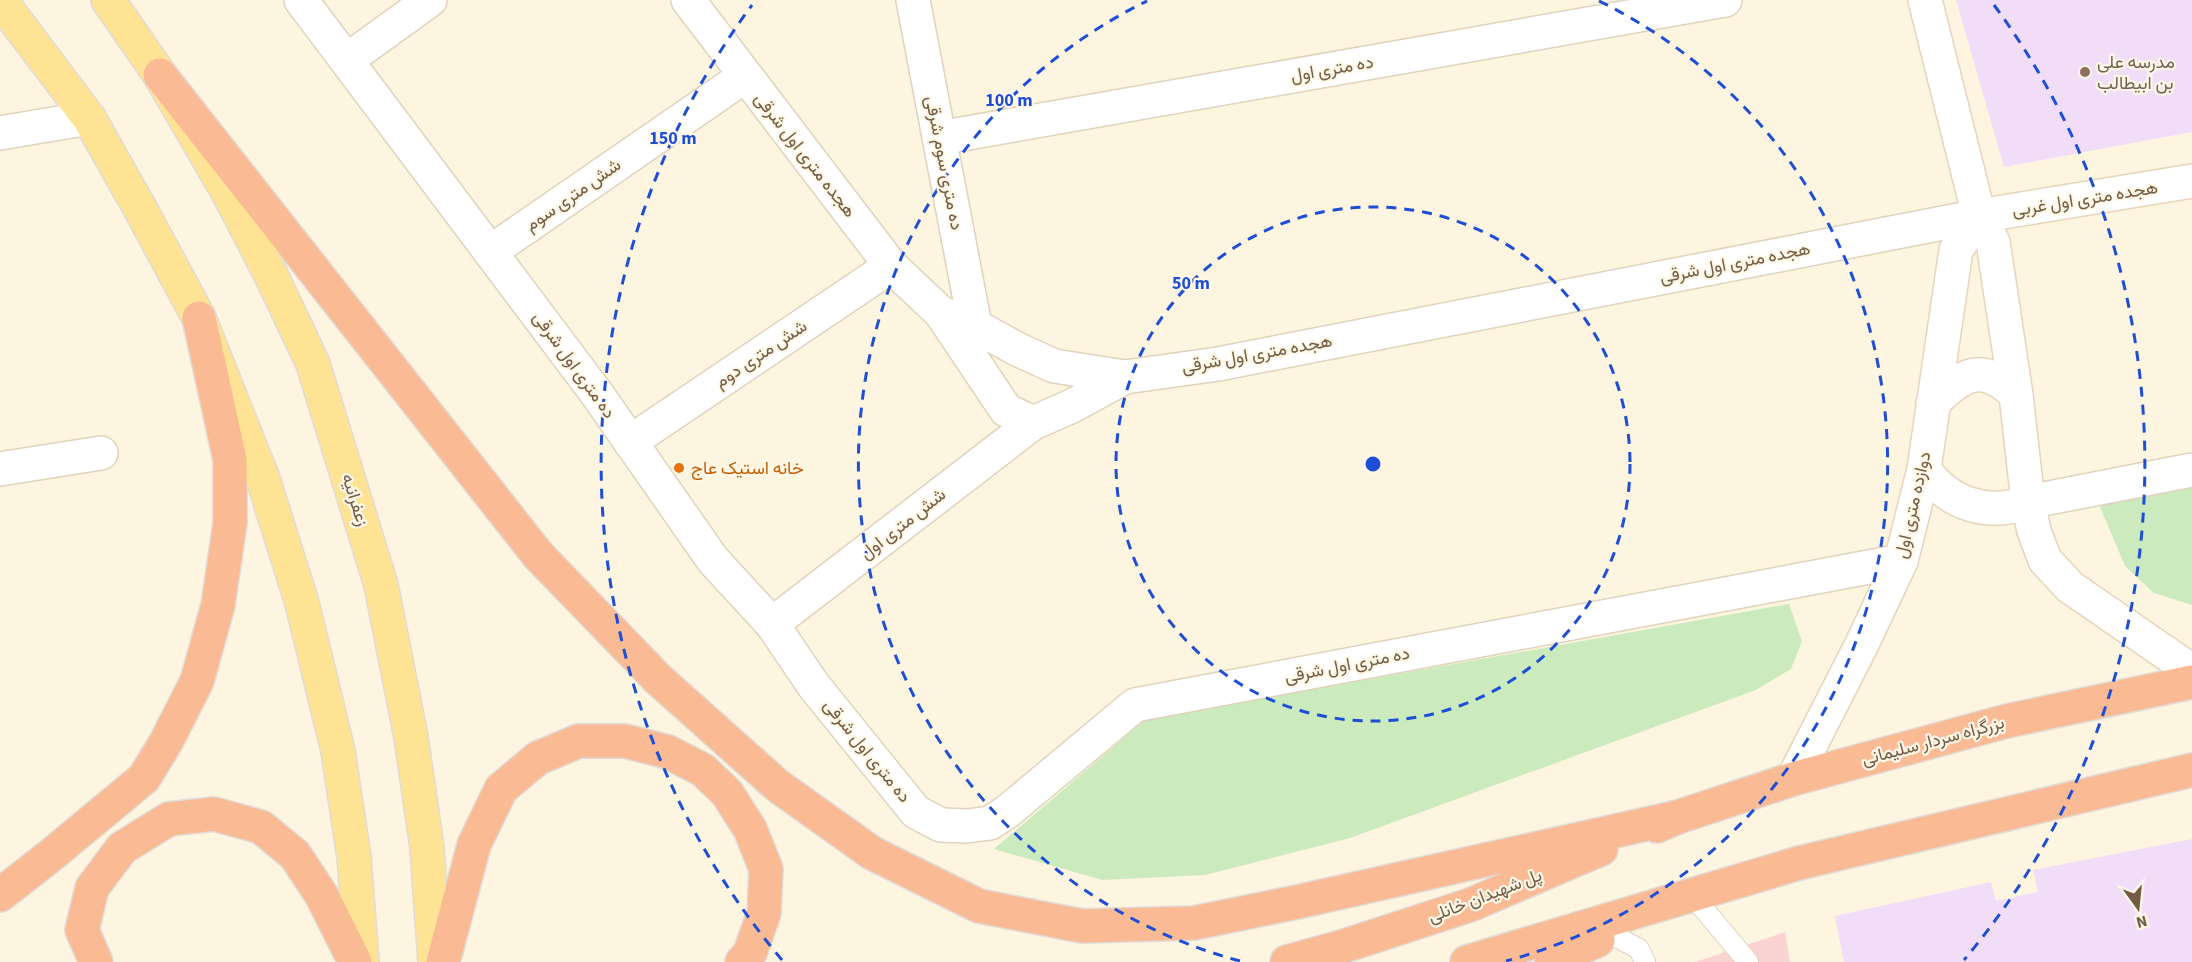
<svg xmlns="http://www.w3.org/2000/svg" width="2192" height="962" viewBox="0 0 2192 962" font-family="'Source Sans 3',Vazirmatn,sans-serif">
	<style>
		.education { fill: #f2ddf9 }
		.medical { fill: #fbd3d3 }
		.green { fill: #cbebbe }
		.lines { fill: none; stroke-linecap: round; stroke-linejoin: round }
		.lane-casing { stroke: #e1d2bc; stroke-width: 22 }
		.street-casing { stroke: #e1d2bc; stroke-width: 36 }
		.secondary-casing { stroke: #e7d4b9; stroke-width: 36 }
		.primary-casing { stroke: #e1dbd6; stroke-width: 36 }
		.highway-casing { stroke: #e1dbd6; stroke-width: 36 }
		.lane { stroke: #fff; stroke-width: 20 }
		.street { stroke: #fff; stroke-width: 33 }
		.secondary { stroke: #fff; stroke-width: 33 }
		.primary { stroke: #ffe395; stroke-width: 33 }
		.highway { stroke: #faba94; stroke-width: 33 }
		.ring { fill: none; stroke: #1d4ed8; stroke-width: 3; stroke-dasharray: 10 8 }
		.education-dot { fill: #8d6e63; stroke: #fff8e7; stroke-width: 2 }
		.food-dot { fill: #e8710a; stroke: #fff8e7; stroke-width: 2 }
		.labels { text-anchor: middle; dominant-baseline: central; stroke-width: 4.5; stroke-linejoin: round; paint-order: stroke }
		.education-label { font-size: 18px; fill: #785e54; stroke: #fff8e7; text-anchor: start }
		.street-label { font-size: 18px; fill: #755c46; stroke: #fff8e7 }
		.food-label { font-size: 18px; fill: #c56008; stroke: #fff8e7; text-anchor: start }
		.centre { fill: #1d4ed8; stroke: #fff8e7; stroke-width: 3 }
		.ring-label { font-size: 18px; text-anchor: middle; font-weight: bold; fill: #1d4ed8; stroke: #fff8e7; stroke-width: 4.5; stroke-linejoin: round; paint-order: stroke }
	</style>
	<rect width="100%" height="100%" fill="#fdf5e0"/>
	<!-- education -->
	<g class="education">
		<path d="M1956,0H2192V132L2004,167Z"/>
		<path d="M2192,839V962H1844L1835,916L1991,882L1996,901L2038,892L2033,870Z"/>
	</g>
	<!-- medical -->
	<path class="medical" d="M1785,932L1790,962H1695Z"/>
	<!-- green -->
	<g class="green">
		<path d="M2192,483V605L2154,593L2125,566L2097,500Z"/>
		<path d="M1789,604L1802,641L1791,669L1756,690L1350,838L1205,875L1102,880L994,849L1146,719Z"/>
	</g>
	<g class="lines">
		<defs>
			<g id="lane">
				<path d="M1692,895L1748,962"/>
				<path d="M1611,934L1639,949L1645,962"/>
			</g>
			<g id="street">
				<path d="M301,0L597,394L713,560L772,624L814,686L916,812L941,825L967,826L990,823L1008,811L1135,705L1901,561"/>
				<path d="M688,0L891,266L941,313L975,326L1017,349L1054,366L1125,377L1218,364L1979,216"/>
				<path d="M913,0L975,326"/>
				<path d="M347,60L430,0"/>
				<path d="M0,133L89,118"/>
				<path d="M939,138L1725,0"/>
				<path d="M490,252L745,76"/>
				<path d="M941,313L1006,410L1033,423L1072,406L1125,377"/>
				<path d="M630,442L891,266"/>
				<path d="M0,469L101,453"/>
				<path d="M2028,502L2192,470"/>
				<path d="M772,624L1033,423"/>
			</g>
			<g id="secondary">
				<path d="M1925,0L1979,216L1993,242L2016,395L2028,502L2034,531L2045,560L2070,587L2192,671"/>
				<path d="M1979,216L2192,181"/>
				<path d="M1933,403C1962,374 1983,361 2016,395"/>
				<path d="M1924,469C1948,504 1988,517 2028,502"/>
				<path d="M1793,779L1861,646L1901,561L1924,469L1956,250L1979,216"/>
			</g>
			<g id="primary">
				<path d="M0,0L89,118L142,212L199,318L263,479L302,603L338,751L354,857L362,962"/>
				<path d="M108,0L160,75L229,194L272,277L313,364L381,585L411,737L427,848L435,962"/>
			</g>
			<g id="highway">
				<path d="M160,75L538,555L658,679L778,786L872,853L979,906L1082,926L1194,923L1297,902L1678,817"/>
				<path d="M1657,826L1678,817L1793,779L2007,721L2192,682"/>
				<path d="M0,895L50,856L144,778L166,742L197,681L218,605L230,523V460L199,318"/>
				<path d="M96,962L82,930L92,888L122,848L169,819L214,814L261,827L295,855L322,896L355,962"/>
				<path d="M443,962L474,845L501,789L538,758L579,741H625L668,752L703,770L727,793L750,829L766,869L764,913L750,953L742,962"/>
				<path d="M1287,962L1341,947L1470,905L1601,849"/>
				<path d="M1467,962L1799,863L2192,770"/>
				<path d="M1552,962L1598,940"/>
			</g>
		</defs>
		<!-- lane casing -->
		<use href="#lane" class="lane-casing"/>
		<!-- street casing -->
		<use href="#street" class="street-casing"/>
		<!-- secondary casing -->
		<use href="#secondary" class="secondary-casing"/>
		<!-- primary casing -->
		<use href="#primary" class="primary-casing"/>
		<!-- highway casing -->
		<use href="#highway" class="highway-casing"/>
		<!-- lane -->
		<use href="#lane" class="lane"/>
		<!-- street -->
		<use href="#street" class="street"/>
		<!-- secondary -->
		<use href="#secondary" class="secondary"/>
		<!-- primary -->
		<use href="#primary" class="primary"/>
		<!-- highway -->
		<use href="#highway" class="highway"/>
	</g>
	<!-- distance rings -->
	<g class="ring">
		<circle cx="1373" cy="464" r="257"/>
		<path d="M1240 961A515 515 0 0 1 1147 1M1599 1A515 515 0 0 1 1506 961"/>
		<path d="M782 960A772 772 0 0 1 752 5M1994 5A772 772 0 0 1 1964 960"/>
	</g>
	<!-- markers -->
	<circle class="education-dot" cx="2085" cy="72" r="6"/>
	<circle class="food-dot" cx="679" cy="468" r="6"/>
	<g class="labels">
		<!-- education labels -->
		<g class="education-label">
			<text x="2097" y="62">مدرسه علی<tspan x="2097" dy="21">بن ابیطالب</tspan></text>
		</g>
		<!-- street labels -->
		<g class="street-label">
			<text transform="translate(1332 69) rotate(-10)">ده متری اول</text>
			<text transform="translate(805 155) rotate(52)">هجده متری اول شرقی</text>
			<text transform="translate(944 163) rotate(79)">ده متری سوم شرقی</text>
			<text transform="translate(573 195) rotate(-35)">شش متری سوم</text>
			<text transform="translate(2085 199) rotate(-9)">هجده متری اول غربی</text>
			<text transform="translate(1735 263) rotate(-11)">هجده متری اول شرقی</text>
			<text transform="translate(761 354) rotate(-34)">شش متری دوم</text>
			<text transform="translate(1257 354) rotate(-10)">هجده متری اول شرقی</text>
			<text transform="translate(574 365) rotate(54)">ده متری اول شرقی</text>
			<text transform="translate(355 500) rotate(73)">زعفرانیه</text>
			<text transform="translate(1913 505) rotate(-77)">دوازده متری اول</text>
			<text transform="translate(903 524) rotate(-38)">شش متری اول</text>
			<text transform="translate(1347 665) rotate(-11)">ده متری اول شرقی</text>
			<text transform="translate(1933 741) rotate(-15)">بزرگراه سردار سلیمانی</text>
			<text transform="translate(867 751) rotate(51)">ده متری اول شرقی</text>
			<text transform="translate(1485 896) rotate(-21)">پل شهیدان خانلی</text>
		</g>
		<!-- food labels -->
		<g class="food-label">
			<text x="691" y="468">خانه استیک عاج</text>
		</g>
	</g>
	<circle cx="1373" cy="464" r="9" class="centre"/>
	<g class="ring-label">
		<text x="1009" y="106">100 m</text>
		<text x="673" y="144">150 m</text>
		<text x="1191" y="289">50 m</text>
	</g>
	<!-- north arrow -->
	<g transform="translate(2138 908) rotate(165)" stroke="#fff8e7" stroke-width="4.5" paint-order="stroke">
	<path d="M0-4.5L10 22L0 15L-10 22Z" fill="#755c46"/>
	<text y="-9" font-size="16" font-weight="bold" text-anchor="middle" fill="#755c46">N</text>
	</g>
</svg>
